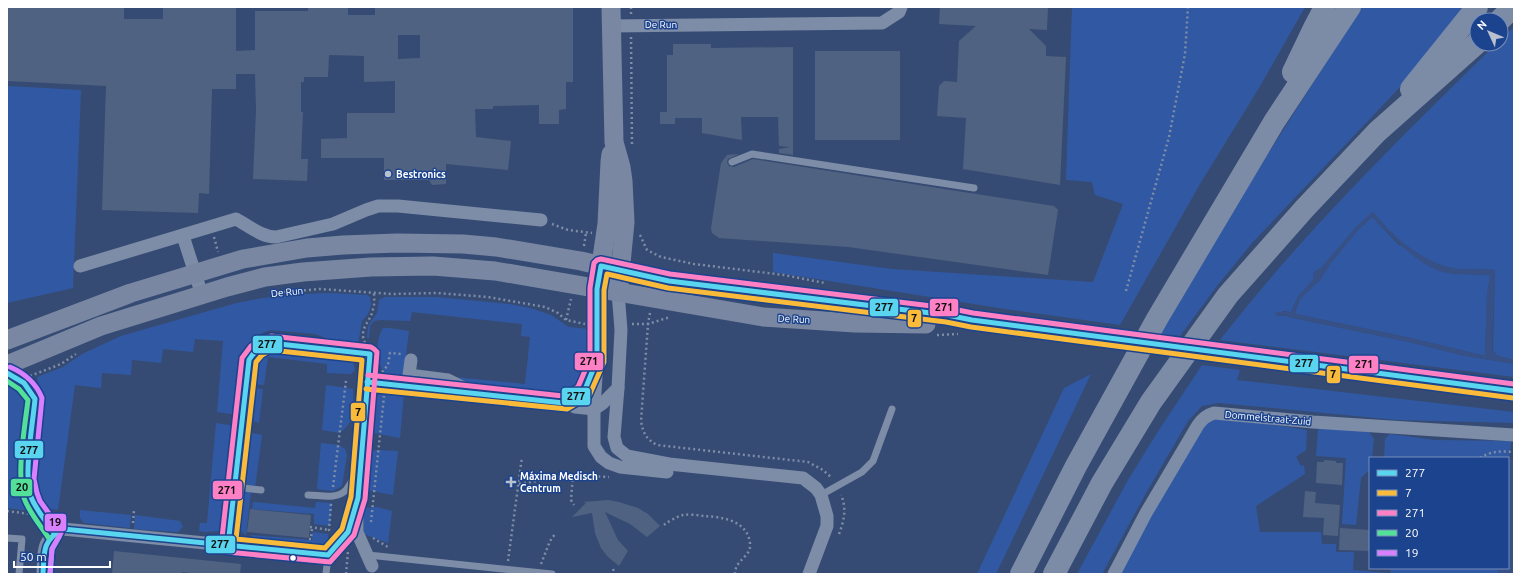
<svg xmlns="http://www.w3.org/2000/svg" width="1521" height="581" viewBox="0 0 1521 581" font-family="Ubuntu,sans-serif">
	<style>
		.green { fill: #3159a3 }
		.water { fill: #375187; fill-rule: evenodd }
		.building { fill: #506281; fill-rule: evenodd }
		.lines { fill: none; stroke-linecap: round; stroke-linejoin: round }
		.path { stroke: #7d8ca7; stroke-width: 2.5; stroke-dasharray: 2 3; stroke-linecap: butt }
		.lane { stroke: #7d8ca7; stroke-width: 7 }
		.street { stroke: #7d8ca7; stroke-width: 13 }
		.secondary { stroke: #7987a3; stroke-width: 19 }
		.highway { stroke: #7d8ca6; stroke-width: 22 }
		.secondary-bridge { stroke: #7987a3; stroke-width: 19 }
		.bus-1-casing { stroke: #1c438d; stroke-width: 8 }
		.bus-2-casing { stroke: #1c438d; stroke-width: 8 }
		.bus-3-casing { stroke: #1c438d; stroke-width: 8 }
		.bus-4-casing { stroke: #1c438d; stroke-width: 8 }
		.bus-5-casing { stroke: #1c438d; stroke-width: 8 }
		.bus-1 { stroke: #5ad5f0; stroke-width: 5 }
		.bus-2 { stroke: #fbbb3a; stroke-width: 5 }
		.bus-3 { stroke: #ff80c5; stroke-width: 5 }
		.bus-4 { stroke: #53e098; stroke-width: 5 }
		.bus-5 { stroke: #d880ff; stroke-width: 5 }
		.poi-dot { fill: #b9c0ce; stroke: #1c438d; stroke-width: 1.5 }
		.bus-dot { fill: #fff; stroke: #1c438d; stroke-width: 1.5 }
		.labels { text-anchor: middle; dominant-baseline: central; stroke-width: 3; stroke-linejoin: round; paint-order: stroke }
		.street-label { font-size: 10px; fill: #fff; stroke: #1c438d }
		.poi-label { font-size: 10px; font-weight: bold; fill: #fff; stroke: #1c438d; text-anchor: start }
		.line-badge { stroke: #1c438d; stroke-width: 1.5 }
		.pale-badge-label { font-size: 11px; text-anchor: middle; font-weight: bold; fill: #111 }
	</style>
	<rect width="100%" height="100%" fill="#364b73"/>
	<!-- green -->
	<g class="green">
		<path d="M1072,7H1305L1259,88L1200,184L1120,325L1005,309L773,272V253L892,269L1093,282L1123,204L1095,195L1092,182L1066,180Z"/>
		<path d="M1362,7H1468L1419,67L1252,243L1217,286L1180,336L1161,334C1222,222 1293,115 1362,7Z"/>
		<path d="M1514,27V360L1498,356L1493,351L1495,270C1480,268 1465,271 1452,268C1420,261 1392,236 1373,212L1359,224L1320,269L1315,271L1313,280L1298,296L1291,312L1283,311L1277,316H1286L1293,318L1409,342L1461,355L1514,364V377L1220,340C1303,233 1400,138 1496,44H1501V39Z"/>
		<path d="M7,86L81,90L73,288L7,303Z"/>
		<path d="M1372,217L1398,244L1444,272L1455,274L1489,275L1490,276L1487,295L1485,356L1411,338L1296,314L1295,313L1300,299L1321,279L1330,264L1358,230Z"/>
		<path d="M330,293L367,295L370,297L371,305L368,314L362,321L358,344L357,346L342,344L315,334L270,330L264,332L256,336L245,348L238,415L217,412L223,341L195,339L193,352L163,349L161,363L132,360L131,375L102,373L101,388L75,385L58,510C51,509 42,508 38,503C25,490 37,407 39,386L37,377L63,367L82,354L121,336L233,304C265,296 297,294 330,293Z"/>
		<path d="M384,297H436L509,304L530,308L551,315L569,327L588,329V353L583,378L563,393L542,395L477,386L454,377L525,384L530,337L521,336L522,324L412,312L410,321L381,320L374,321L370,326L369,338H367L368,326L377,313L379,300Z"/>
		<path d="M383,328H390L409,331L403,378L385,374C377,361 374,343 383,328Z"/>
		<path d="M270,348L347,357L353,362L355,370L351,374L327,373V364L268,357L264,385L249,384C252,364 249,356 270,348Z"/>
		<path d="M1202,365L1240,370L1237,380L1514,412V423L1397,420L1219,403L1202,406L1188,421L1146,493L1102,574H1077L1128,480L1157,433Z"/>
		<path d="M1091,374L996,574H977L1064,388Z"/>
		<path d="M17,385L27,395L30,403C27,434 16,483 30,511L7,508V388Z"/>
		<path d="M326,385L353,389C353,407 356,423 339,433L322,430Z"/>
		<path d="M249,388L263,389L259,423L246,418Z"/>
		<path d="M387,391L404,393L400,438L374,433L370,426L376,396Z"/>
		<path d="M1212,419L1242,420L1307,430L1306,450L1296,457L1301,466L1304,465L1305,474L1256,506L1260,532H1321L1322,544H1336V552H1354L1353,570L1390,573L1391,568H1497L1499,574H1117L1200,426Z"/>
		<path d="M216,423L236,426L230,445L223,493L221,510L224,517V525L218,531L205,532L199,531L200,523H207Z"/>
		<path d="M1321,425L1369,432L1374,439L1372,458H1370V469L1361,478L1356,525L1342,524L1346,458L1316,456L1318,431Z"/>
		<path d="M248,432L262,435L255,488L241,486Z"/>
		<path d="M1390,434L1434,440L1511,441L1509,460L1508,458H1384L1385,439Z"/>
		<path d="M321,443L339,445L345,449L347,455L342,486L333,491L317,489Z"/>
		<path d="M377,450L398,451L393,495L367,490C364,478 365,462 371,451Z"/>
		<path d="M240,491L251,492L246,535C232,525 238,506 240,491Z"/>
		<path d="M253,502L315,508L316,502L332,503L330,526L314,524V514L252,509Z"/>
		<path d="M377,507L392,511L388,543L364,534V508Z"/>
		<path d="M80,510L131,515L130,528L84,523L80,518Z"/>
		<path d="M135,515L180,521L183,527L178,532L134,529Z"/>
		<path d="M313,532L328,534V543L321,547L250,540L251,535L312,540Z"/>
	</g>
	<!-- water -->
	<g class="water">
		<path d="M1373,212C1393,236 1420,261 1452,268C1465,271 1480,269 1495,270L1492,348C1495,358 1505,358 1514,360V364L1461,355L1409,342L1293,318L1286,316L1275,315L1276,312H1291L1298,296L1313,280L1314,276L1313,273L1320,269L1359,224ZM1372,217C1392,235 1418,267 1446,273C1460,275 1475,273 1489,275L1490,276L1487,295L1485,356L1411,338L1296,314L1295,312L1300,299L1321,279L1330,264L1358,230Z"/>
		<path d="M1508,459L1514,460V574H1499L1497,568H1508Z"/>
	</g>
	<!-- building -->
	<g class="building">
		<path d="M7,7H124V19H163V7H236V51L255,50V11H308V7H348V15H375V7H573V82H566V109L559,110V124H539V105L493,106V109H475L476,137L511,141L508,170L446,164V184L432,185L429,180H384V158H321V139L347,138V113H395V81L364,82V56L329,55L328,77H304V82H301V112H303L301,159H308L307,181L253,179L256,110L255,74H236V89H212L209,194L199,193L198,213L102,210L106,86L7,81ZM398,35H420V58L398,59Z"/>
		<path d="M940,7H1048L1047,30L1029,29L1046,46V56L1066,57L1060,185L963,169L966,118L937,116L939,86L944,81L957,82L959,41L976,26L939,24Z"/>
		<path d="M673,44H711V48L793,47V155L779,153V149L790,147L779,146L778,117H741L742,140L702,133V118H675V124H660V112H667V55H673Z"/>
		<rect x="815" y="51" width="85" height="89"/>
		<path d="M739,154L728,159L727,162L729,166L734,167L753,159L1054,206L1058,210L1048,275L848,247L719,238L712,233L711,228L721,163L727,155Z"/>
		<path d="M1324,460L1336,461V463H1343L1342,485L1316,483L1317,462H1324Z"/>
		<path d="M1305,491L1316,492L1315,503L1340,505L1338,536L1323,535L1324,518L1303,517Z"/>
		<path d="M608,500L619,502L638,508L648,514L660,526L647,537L630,524L605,512L618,540L628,551L619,566L607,556L601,548L595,533L592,513L572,517L586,503L583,502Z"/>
		<path d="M250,509L311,515L309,538L247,532Z"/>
		<path d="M1340,528L1370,530V551L1339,550Z"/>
		<path d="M114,551L241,564L240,574H200L182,572V574H112Z"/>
	</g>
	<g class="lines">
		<!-- path -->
		<g class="path">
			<path d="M631,14V7"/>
			<path d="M631,37L632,146"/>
			<path d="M552,224L568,230L592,233"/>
			<path d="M640,235L647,250L661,257L694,264L784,275L825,283"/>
			<path d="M214,237L218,252"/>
			<path d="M584,246L586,233"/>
			<path d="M1126,291L1169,137L1185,54L1188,7"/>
			<path d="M284,292L320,289L392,294L437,293L488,297L545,307L558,313L566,320L585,324"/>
			<path d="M650,313L648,324L641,421C643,433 646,439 657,445L808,462L823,470L832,478"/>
			<path d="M566,320L571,299"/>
			<path d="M632,324H648L667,318H671"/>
			<path d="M937,335L958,334"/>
			<path d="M365,343C358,328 371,322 373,309C375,304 374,298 374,292"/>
			<path d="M382,372L388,365L390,353L402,354"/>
			<path d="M30,376L61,364L76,354"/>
			<path d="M1480,458C1490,451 1502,451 1514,452"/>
			<path d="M573,475L571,500L574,505"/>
			<path d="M519,484L573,475L609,477"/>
			<path d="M333,487L346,381"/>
			<path d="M331,504L329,530L331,532"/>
			<path d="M7,511L30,514"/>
			<path d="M371,522L384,396"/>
			<path d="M133,523L134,510"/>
			<path d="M664,525C669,521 676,517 683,515C689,514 697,515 704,516C722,517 747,520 750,543C752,557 735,559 735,574"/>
			<path d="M310,527L329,530"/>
			<path d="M839,534C844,521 847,508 841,495"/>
			<path d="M373,538L388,547"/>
			<path d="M309,539H311L312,528"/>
			<path d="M508,561L522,457"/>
			<path d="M541,564L550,541L555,534"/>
			<path d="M613,569L615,574"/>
			<path d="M346,574L348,551"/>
		</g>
		<!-- lane -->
		<g class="lane">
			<path d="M732,162L752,154L974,188"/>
			<path d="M7,373C20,378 30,387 35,399L27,479L30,495L34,504L54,533"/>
			<path d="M235,487L261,490"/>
			<path d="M308,495C320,495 337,500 346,490C351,484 354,476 358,470"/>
			<path d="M821,495L862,472L873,461L892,409"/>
			<path d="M7,538L22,539L19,574"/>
			<path d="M228,545L249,360C253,350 261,347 270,343L370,354"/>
			<path d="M368,555L552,574"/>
			<path d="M326,574L328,555"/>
		</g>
		<!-- street -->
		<g class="street">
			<path d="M611,26L882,23L899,12L901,7"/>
			<path d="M183,236L202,295"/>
			<path d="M80,266L236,219C249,226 261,237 276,237L333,224L366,210L378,206H398L541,220"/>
			<path d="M411,360L409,375L448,380L466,389"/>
			<path d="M597,360L594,409V446L601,457L609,463L620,467L667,472"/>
			<path d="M367,382L564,403L575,407L594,409L603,403L618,388L621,330L618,292"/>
			<path d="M618,388L614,437L617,448L627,456L669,464L803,478L816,488L821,495L827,516V526L809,574"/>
			<path d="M564,403L584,392L597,360V289"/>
			<path d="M357,516V532L372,566"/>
			<path d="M43,574C44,553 41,539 63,529L328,555L348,532L358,498L370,354"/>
			<path d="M1114,574L1146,513L1198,425C1202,419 1207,415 1214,413L1313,422L1514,435"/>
		</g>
		<!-- secondary -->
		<g class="secondary">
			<path d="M611,7L614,142L621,167L623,181L625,222L619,284"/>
			<path d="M599,278L607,224L610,162L611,154"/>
			<path d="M7,340L131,293L243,259L307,248L343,245L397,243L463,244L496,247L581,261L657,279L918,312L947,315L972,320L1094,336"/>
			<path d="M1235,355L1514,391"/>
			<path d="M7,365L101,326L227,287L265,277L303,272L371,267L433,266L495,271L763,317L855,323L926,324"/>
		</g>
		<!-- highway -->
		<g class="highway">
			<path d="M1500,20L1513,7"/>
			<path d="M1293,72L1315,26L1325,7"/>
			<path d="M1411,89L1477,7"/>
			<path d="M1021,574L1076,466L1157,319L1274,122L1350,7"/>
			<path d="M1054,574L1102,483L1151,402L1228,295L1305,208L1377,132L1477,43"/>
		</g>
		<!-- secondary-bridge -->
		<path class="secondary-bridge" d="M1094,336L1235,355"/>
		<defs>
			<g id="bus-1">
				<path d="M7,373L24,383L35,399C33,423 23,476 31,497C36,510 46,521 54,533"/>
				<path d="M367,382L564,403L584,392L597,360V289L601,266L669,281L947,315L972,320L1514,391"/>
				<path d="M43,574C44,553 42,540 63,529L328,555L348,532L358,498L370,354L270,343C261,347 254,351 249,360L228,545"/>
			</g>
			<g id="bus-2">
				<path d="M271,350L362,360L351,497L342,529L325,548L236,539L256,362L262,355Z"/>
				<path d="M366,389L567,409L589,396L604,362V290L607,274L668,288L946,322L971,327L1513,398"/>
			</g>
			<g id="bus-3">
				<path d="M267,337L251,346L242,358L221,547L224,550L227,552L330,562L354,535L365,499L377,352L374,349L371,347L271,336"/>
				<path d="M368,375L563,396L578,387L590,359V288L594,263L597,260L601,259L670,274L948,308L973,313L1514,384"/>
			</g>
			<g id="bus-4">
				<path d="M7,381L19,389L28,400C25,426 16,475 24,498C29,512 40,525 48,537"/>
				<path d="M50,574L52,549L59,537"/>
			</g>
			<path id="bus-5" d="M10,367C24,373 36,383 42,398L34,479L37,493L40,501L60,529L61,533L52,549L50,574"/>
		</defs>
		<!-- bus-1 casing -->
		<use href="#bus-1" class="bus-1-casing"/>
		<!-- bus-2 casing -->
		<use href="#bus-2" class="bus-2-casing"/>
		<!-- bus-3 casing -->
		<use href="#bus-3" class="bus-3-casing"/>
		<!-- bus-4 casing -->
		<use href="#bus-4" class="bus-4-casing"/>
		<!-- bus-5 casing -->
		<use href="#bus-5" class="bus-5-casing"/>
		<!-- bus-1 -->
		<use href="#bus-1" class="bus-1"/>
		<!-- bus-2 -->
		<use href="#bus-2" class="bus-2"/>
		<!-- bus-3 -->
		<use href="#bus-3" class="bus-3"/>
		<!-- bus-4 -->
		<use href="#bus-4" class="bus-4"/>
		<!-- bus-5 -->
		<use href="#bus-5" class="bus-5"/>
	</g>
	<!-- markers -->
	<g class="poi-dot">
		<circle cx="388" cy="174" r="4"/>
		<path d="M509 476h4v4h4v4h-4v4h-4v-4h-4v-4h4z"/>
	</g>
	<circle class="bus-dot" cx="293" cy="558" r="3.5"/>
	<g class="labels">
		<!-- street labels -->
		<g class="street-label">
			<text x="661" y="24">De Run</text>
			<text transform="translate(287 292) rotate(-6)">De Run</text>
			<text transform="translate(794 319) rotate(3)">De Run</text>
			<text transform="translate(1268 418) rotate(5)">Dommelstraat-Zuid</text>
		</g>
		<!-- poi labels -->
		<g class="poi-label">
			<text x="396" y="174">Bestronics</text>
			<text x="520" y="476">Máxima Medisch<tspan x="520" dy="12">Centrum</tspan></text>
		</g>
	</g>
	<g class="line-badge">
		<rect x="869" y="298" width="30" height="19" rx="4" fill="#5ad5f0"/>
		<rect x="929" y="298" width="30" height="19" rx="4" fill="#ff80c5"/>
		<rect x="907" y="309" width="15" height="19" rx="4" fill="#fbbb3a"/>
		<rect x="252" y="335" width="31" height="19" rx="4" fill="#5ad5f0"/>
		<rect x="574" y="352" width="30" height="19" rx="4" fill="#ff80c5"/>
		<rect x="1289" y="354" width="30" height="19" rx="4" fill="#5ad5f0"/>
		<rect x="1348" y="355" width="31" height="19" rx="4" fill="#ff80c5"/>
		<rect x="1326" y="365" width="15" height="19" rx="4" fill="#fbbb3a"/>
		<rect x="561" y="387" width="30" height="19" rx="4" fill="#5ad5f0"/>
		<rect x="350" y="402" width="16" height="20" rx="4" fill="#fbbb3a"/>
		<rect x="14" y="440" width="30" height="19" rx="4" fill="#5ad5f0"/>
		<rect x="10" y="478" width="23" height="19" rx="4" fill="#53e098"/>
		<rect x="212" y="480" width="31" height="20" rx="4" fill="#ff80c5"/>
		<rect x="44" y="513" width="23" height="19" rx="4" fill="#d880ff"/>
		<rect x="205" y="535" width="31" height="19" rx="4" fill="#5ad5f0"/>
	</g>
	<g class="pale-badge-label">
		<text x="884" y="311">277</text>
		<text x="944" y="311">271</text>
		<text x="914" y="322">7</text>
		<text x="267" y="348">277</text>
		<text x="589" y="365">271</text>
		<text x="1304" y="367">277</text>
		<text x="1364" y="368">271</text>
		<text x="1333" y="378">7</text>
		<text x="576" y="400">277</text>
		<text x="358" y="416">7</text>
		<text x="29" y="454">277</text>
		<text x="22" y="491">20</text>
		<text x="227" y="494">271</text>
		<text x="55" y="526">19</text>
		<text x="220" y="548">277</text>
	</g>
	<!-- border -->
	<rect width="1521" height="581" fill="none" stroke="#ffffff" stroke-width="16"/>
	<!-- legend -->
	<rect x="1369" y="457" width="140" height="112" fill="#1c438d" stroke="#778ebb"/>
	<rect x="1377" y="470" width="20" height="6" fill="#5ad5f0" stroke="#778ebb"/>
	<text x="1405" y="477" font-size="12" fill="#ffffff">277</text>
	<rect x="1377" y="490" width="20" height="6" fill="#fbbb3a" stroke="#778ebb"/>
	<text x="1405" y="497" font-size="12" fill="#ffffff">7</text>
	<rect x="1377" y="510" width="20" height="6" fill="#ff80c5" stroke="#778ebb"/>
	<text x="1405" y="517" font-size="12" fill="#ffffff">271</text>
	<rect x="1377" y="530" width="20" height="6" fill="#53e098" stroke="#778ebb"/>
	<text x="1405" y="537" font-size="12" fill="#ffffff">20</text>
	<rect x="1377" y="550" width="20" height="6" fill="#d880ff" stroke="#778ebb"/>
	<text x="1405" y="557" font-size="12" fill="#ffffff">19</text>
	<!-- north arrow -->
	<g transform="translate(1489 32) rotate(314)"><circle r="19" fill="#1c438d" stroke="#778ebb"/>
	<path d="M0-3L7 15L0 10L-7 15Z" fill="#b9c0ce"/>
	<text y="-6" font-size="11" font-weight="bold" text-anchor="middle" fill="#ffffff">N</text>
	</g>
	<!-- scale -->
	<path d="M14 561v6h96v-6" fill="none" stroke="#ffffff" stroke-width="2"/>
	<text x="20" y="561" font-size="12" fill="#ffffff" stroke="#1c438d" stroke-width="3" paint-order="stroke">50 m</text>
</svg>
